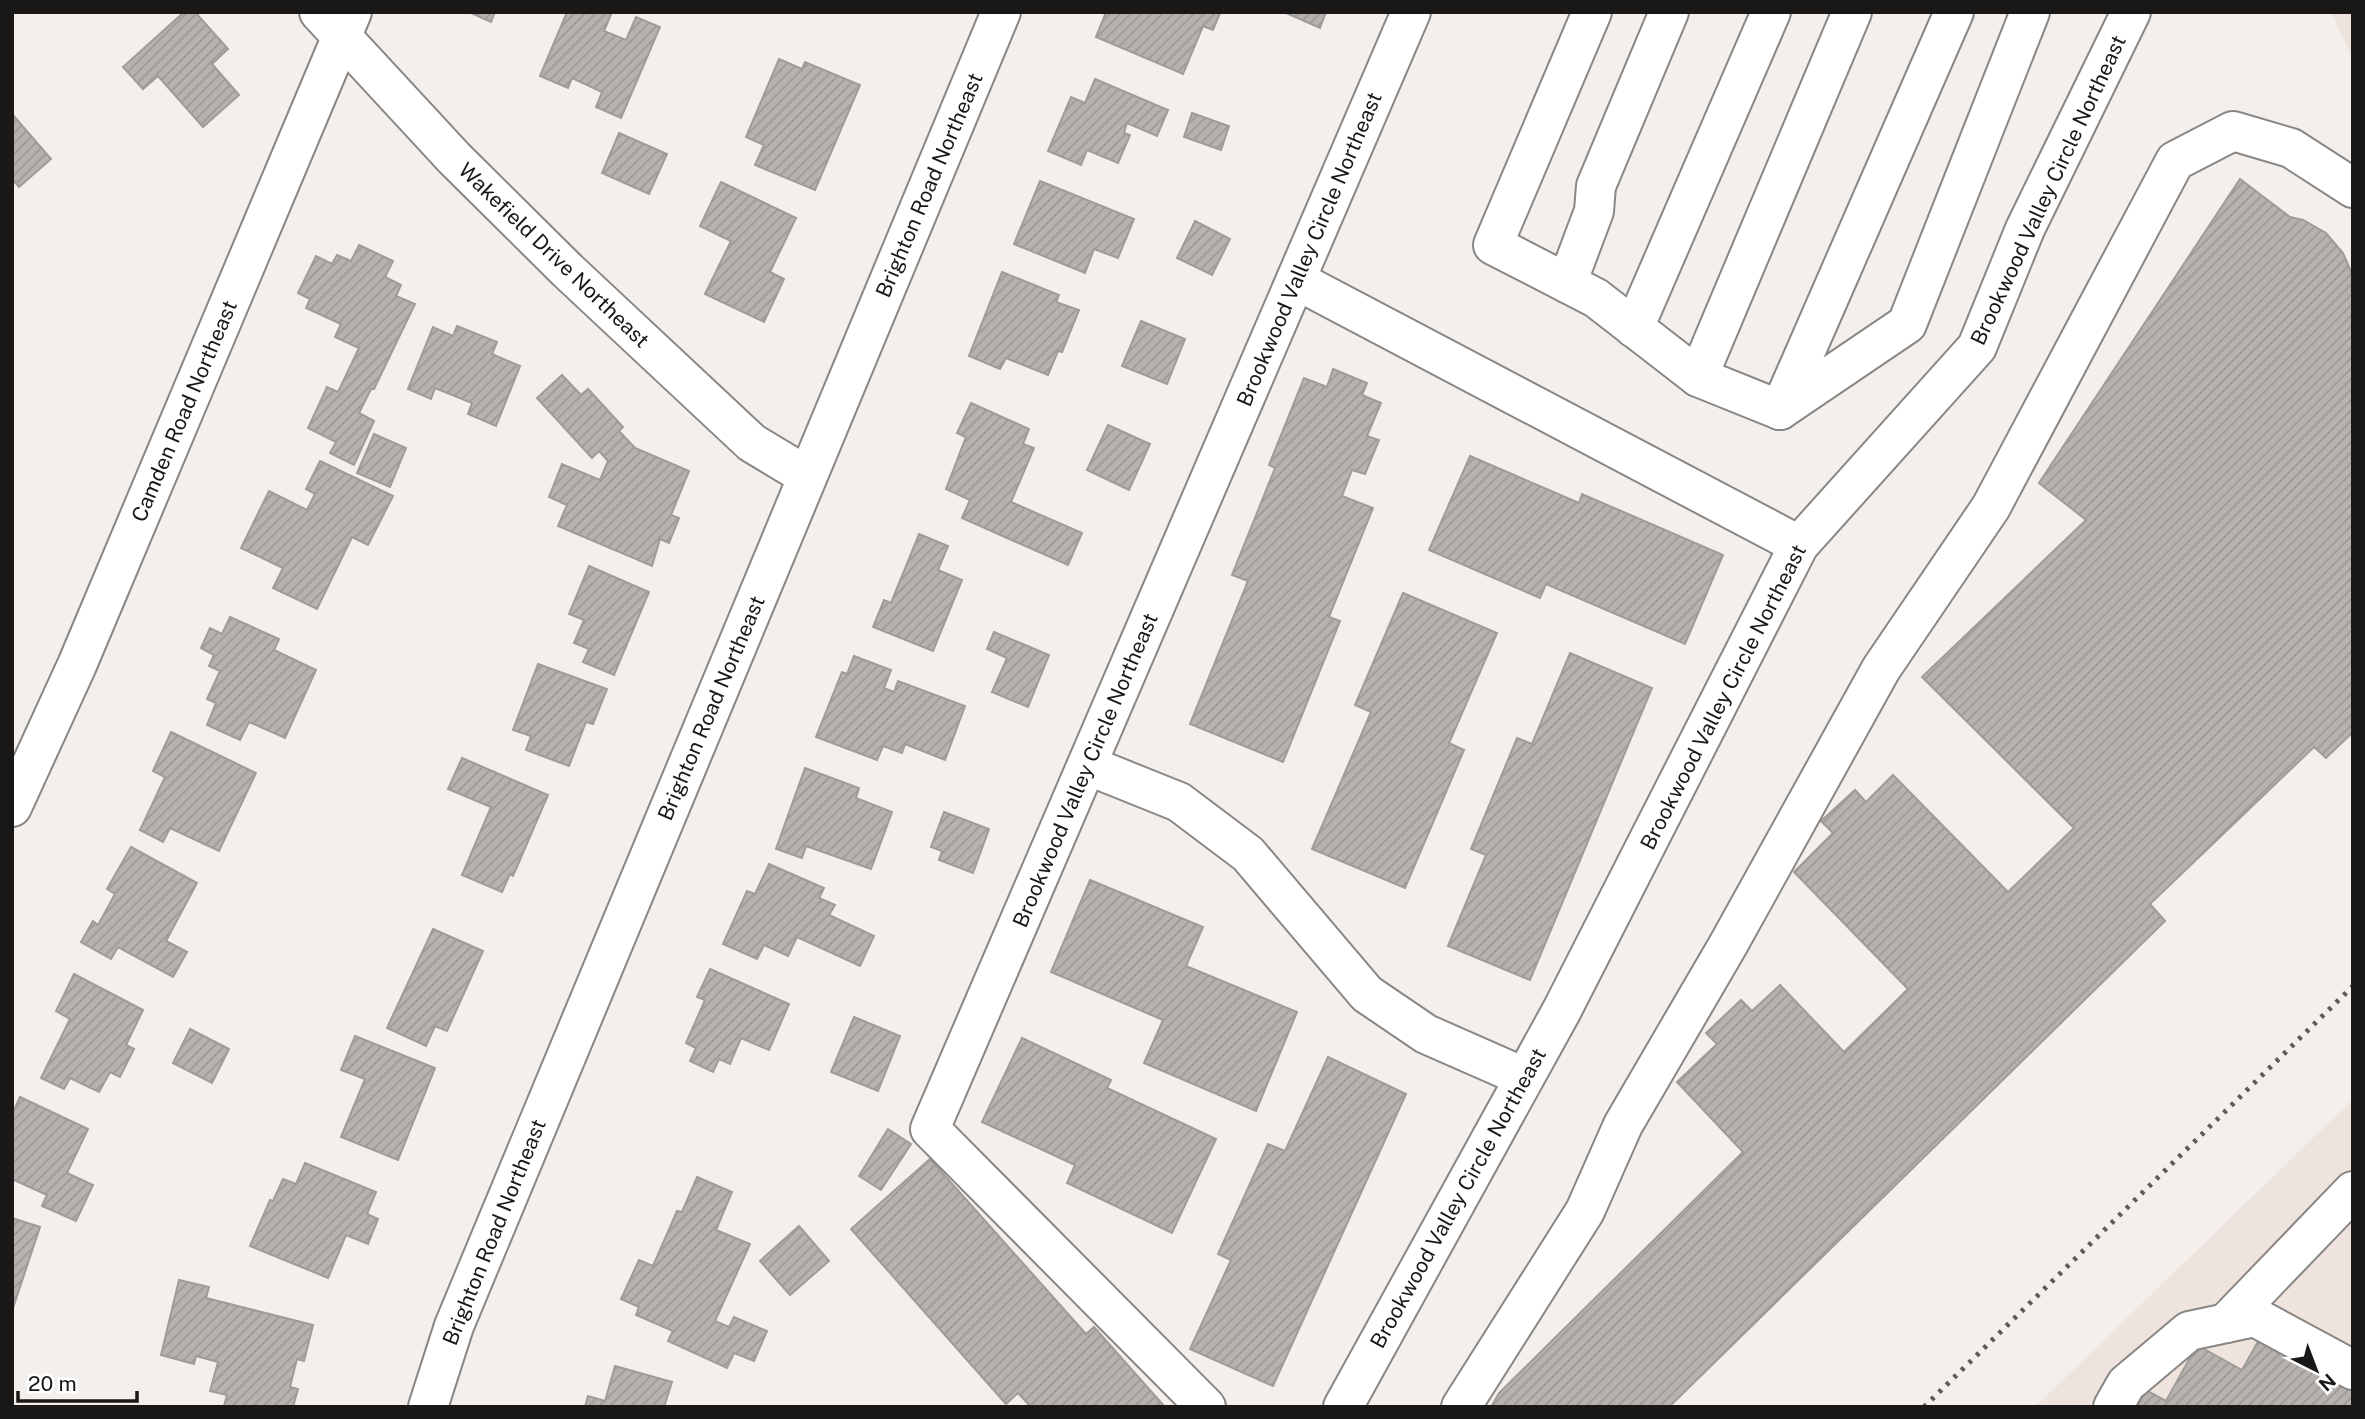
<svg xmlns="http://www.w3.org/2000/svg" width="2365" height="1419" viewBox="0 0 2365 1419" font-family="'Public Sans',sans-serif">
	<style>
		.built { fill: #efe4dd }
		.building { fill: url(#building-hatch); stroke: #9f9b99; stroke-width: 2 }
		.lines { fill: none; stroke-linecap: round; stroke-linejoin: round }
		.minor-casing { stroke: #898683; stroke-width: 42 }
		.minor { stroke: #fff; stroke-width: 38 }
		.rail { stroke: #5e5c5a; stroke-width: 5; stroke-dasharray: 3.5 7; stroke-linecap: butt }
		.labels { text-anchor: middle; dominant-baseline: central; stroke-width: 5; stroke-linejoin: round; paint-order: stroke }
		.street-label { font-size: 21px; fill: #191817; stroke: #fff }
	</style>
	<defs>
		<pattern id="building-hatch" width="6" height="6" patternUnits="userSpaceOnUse" patternTransform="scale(1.75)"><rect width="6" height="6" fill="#b5b2af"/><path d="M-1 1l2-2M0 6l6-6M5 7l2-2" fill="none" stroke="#9b9896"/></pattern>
	</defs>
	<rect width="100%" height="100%" fill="#f3efed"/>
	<!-- built -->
	<g class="built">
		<path d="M2331,12H2353V60Z"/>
		<path d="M2353,1099V1407H2035Z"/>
	</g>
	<!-- building -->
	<g class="building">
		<path d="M184,12H195L228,49L212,64L239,95L203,127L158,76L143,89L123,67Z"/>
		<path d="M469,12H495L491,22Z"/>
		<path d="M567,12H612L604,31L626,40L636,17L660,27L621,118L596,107L602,92L572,78L568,88L540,76Z"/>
		<path d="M1106,12H1217L1220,13L1213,30L1203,26L1183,74L1096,37Z"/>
		<path d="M1284,12H1326L1320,28Z"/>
		<path d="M779,59L802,69L805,62L860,85L815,190L755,165L764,145L746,137Z"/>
		<path d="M1095,79L1168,110L1157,136L1127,123L1124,133L1130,135L1118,163L1087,150L1081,165L1048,151L1071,97L1085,103Z"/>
		<path d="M1192,113L1229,126L1221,150L1184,137Z"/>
		<path d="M12,114L51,159L19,187L14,181L12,183Z"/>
		<path d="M619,133L667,154L649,194L602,173Z"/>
		<path d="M2240,179L2290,217L2303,220L2326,233L2343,253L2353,276V732L2326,758L2314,747L2150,904L2165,921L1669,1407H1491L1499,1393L1743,1152L1677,1082L1717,1044L1706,1033L1741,1000L1752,1011L1780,985L1844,1052L1908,989L1794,872L1833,833L1821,821L1855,790L1866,802L1893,775L2008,892L2074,828L1922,677L2086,520L2039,483Z"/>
		<path d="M1040,181L1134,219L1118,258L1094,249L1085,273L1014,244Z"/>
		<path d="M721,182L796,218L770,272L784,279L764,322L705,294L731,241L700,226Z"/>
		<path d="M1195,221L1230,239L1212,275L1177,258Z"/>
		<path d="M359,245L393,261L385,277L401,285L396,296L415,304L374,389H371L359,413L374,421L354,465L330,453L336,442L308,428L327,387L338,392L359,348L335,337L341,324L306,308L310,299L298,293L316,256L332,264L337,255L351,261Z"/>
		<path d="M1002,272L1059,295L1056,302L1079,310L1062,352L1058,351L1048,375L1006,358L1000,369L969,356Z"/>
		<path d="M1141,321L1185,339L1167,384L1122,366Z"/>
		<path d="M457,326L497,342L492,354L520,366L496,426L468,414L472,403L435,388L431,399L408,389L433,327L453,336Z"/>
		<path d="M1333,369L1367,383L1362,395L1381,403L1367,436L1379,440L1365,474L1352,470L1342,496L1373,508L1329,617L1340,621L1283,762L1190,724L1248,581L1232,575L1275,468L1269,465L1304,378L1327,387Z"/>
		<path d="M562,375L581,395L588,389L623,427L619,431L635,448L689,471L671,515L679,518L669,543L660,539L652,566L558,526L567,505L549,497L562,464L600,480L608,461L599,451L592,458L537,398Z"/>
		<path d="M971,403L1029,429L1023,444L1034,448L1011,502L1082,533L1068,565L962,518L970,500L946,489L966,437L957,433Z"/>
		<path d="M1108,425L1150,444L1129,490L1087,470Z"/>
		<path d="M374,434L406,448L390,487L357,473Z"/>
		<path d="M1470,456L1579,503L1582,494L1723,555L1685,644L1546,584L1540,598L1429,550Z"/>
		<path d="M320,461L393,496L368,545L352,537L317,609L273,588L283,568L241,548L269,491L307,510L315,494L306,489Z"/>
		<path d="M919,534L948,546L938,570L962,580L933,651L873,627L884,600L891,603Z"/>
		<path d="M589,566L649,592L614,675L583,662L589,649L574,643L584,620L569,614Z"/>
		<path d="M1403,593L1497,633L1449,743L1464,750L1405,888L1312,849L1371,712L1355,705Z"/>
		<path d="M230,617L279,639L274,650L316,670L285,738L249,722L240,740L207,725L216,703L207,699L220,671L209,666L214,655L201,648L210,628L222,634Z"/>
		<path d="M994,632L1049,655L1028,707L992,692L1007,658L987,649Z"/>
		<path d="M1570,653L1652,688L1530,980L1448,946L1486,855L1471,849L1517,738L1532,744Z"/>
		<path d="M854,656L891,670L884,688L894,692L898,681L965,706L945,760L905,744L902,753L883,746L877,760L816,737L842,672L847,674Z"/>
		<path d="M538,664L607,689L593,724L586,722L569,766L526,750L531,736L513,730Z"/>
		<path d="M171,732L256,773L219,851L170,828L163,842L140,830L165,777L153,771Z"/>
		<path d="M462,758L548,795L513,876L510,874L502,892L462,875L491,807L448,789Z"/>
		<path d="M805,768L859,788L856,798L892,812L871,869L806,846L802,858L776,849Z"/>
		<path d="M944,812L989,829L973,873L939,860L942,851L931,847Z"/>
		<path d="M131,847L197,883L166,941L187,952L173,977L118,947L111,959L81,942L93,921L98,925L115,894L107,889Z"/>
		<path d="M769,864L824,888L819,898L835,905L829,915L874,936L860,966L797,937L788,956L764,945L757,959L723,944L747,891L755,894Z"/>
		<path d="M1090,880L1203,927L1186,966L1297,1012L1256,1111L1144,1063L1163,1020L1051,972Z"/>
		<path d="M433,929L483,951L447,1031L435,1026L426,1046L387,1028Z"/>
		<path d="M710,969L789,1004L769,1050L741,1038L730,1064L719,1059L713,1072L690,1061L696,1048L686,1043L705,1000L697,997Z"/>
		<path d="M74,974L143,1010L126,1045L134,1049L120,1077L110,1072L99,1092L70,1078L64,1089L41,1078L70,1019L56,1011Z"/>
		<path d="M854,1017L900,1036L878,1091L831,1072Z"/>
		<path d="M190,1029L229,1049L212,1083L173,1063Z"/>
		<path d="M355,1036L435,1068L398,1160L341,1137L365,1079L341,1070Z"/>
		<path d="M1022,1038L1111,1080L1107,1088L1216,1139L1172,1233L1067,1183L1075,1165L982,1122Z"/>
		<path d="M1328,1057L1406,1094L1273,1386L1190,1349L1231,1260L1218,1254L1268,1144L1285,1151Z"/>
		<path d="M20,1097L88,1129L67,1173L93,1185L76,1221L42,1206L47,1195L12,1179V1114Z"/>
		<path d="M888,1129L911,1144L881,1190L859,1176Z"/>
		<path d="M930,1159L1086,1334L1094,1327L1165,1407H1031L1018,1393L1006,1404L851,1229Z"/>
		<path d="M305,1163L376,1192L367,1214L378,1219L368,1244L346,1235L328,1278L250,1246L270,1200L273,1201L283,1179L296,1184Z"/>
		<path d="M697,1177L732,1192L716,1230L750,1244L715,1321L729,1327L734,1317L767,1331L754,1361L734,1353L727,1368L668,1341L673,1331L636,1315L639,1307L621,1299L639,1260L653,1266L677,1211L682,1212Z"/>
		<path d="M12,1218L40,1227L12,1311Z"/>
		<path d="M799,1226L829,1261L790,1295L760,1261Z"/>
		<path d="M179,1280L209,1287L206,1298L313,1325L304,1361L297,1359L290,1387L298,1389L293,1407L224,1406L227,1395L210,1391L218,1362L196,1356L194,1364L161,1355Z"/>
		<path d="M2260,1338L2353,1389V1407H2137L2146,1390L2166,1401L2197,1345L2242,1370Z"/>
		<path d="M615,1366L672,1382L664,1407H585L588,1396L605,1401Z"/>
	</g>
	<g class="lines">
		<defs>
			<g id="minor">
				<path d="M319,12L454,158L567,270L752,443L807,476"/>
				<path d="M1592,12L1493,245L1596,298L1698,377L1852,12"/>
				<path d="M1296,280L1799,545"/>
				<path d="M1567,283L1594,211L1596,186L1669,12"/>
				<path d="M1634,328L1771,12"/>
				<path d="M1698,377L1780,410"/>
				<path d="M1780,410L1907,324L2030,12"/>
				<path d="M1780,410L1954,12"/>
				<path d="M1087,765L1179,802L1248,854L1367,994L1426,1034L1524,1077"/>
				<path d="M12,807L77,665L352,12"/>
				<path d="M2226,1323L2353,1191"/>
				<path d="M428,1407L454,1326L1001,12"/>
				<path d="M1206,1407L930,1129L1411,12"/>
				<path d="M1343,1407L1562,1010L1799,545L1977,347L2025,229L2131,12"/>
				<path d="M1461,1407L1585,1211L1623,1125L1728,945L1881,669L1991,507L2175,161L2233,131L2291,148L2353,188"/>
				<path d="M2113,1407L2126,1384L2189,1331L2255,1317L2353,1370"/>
			</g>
		</defs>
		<!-- minor casing -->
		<use href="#minor" class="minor-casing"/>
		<!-- minor -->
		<use href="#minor" class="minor"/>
		<!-- rail -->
		<path class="rail" d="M1924,1407L2353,986"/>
	</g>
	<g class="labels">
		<!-- street labels -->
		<g class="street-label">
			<text transform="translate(929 185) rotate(-67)">Brighton Road Northeast</text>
			<text transform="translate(2048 190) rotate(-65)">Brookwood Valley Circle Northeast</text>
			<text transform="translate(1309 249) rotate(-67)">Brookwood Valley Circle Northeast</text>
			<text transform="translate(554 255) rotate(44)">Wakefield Drive Northeast</text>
			<text transform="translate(184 411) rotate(-67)">Camden Road Northeast</text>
			<text transform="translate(1723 697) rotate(-63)">Brookwood Valley Circle Northeast</text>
			<text transform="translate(711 708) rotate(-67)">Brighton Road Northeast</text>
			<text transform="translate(1085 770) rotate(-67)">Brookwood Valley Circle Northeast</text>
			<text transform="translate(1458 1198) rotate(-61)">Brookwood Valley Circle Northeast</text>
			<text transform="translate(494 1232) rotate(-68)">Brighton Road Northeast</text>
		</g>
	</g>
	<!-- border -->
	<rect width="2365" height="1419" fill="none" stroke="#191817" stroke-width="28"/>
	<!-- north arrow -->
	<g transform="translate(2316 1370) rotate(138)" stroke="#ffffff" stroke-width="5" paint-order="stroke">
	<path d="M0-5L12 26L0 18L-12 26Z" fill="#191817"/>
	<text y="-10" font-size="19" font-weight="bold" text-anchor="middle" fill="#191817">N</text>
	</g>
	<!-- scale -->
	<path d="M18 1391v10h119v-10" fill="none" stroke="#191817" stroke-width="3.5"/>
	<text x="28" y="1391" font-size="21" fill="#191817" stroke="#ffffff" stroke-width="5" paint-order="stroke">20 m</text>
</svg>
